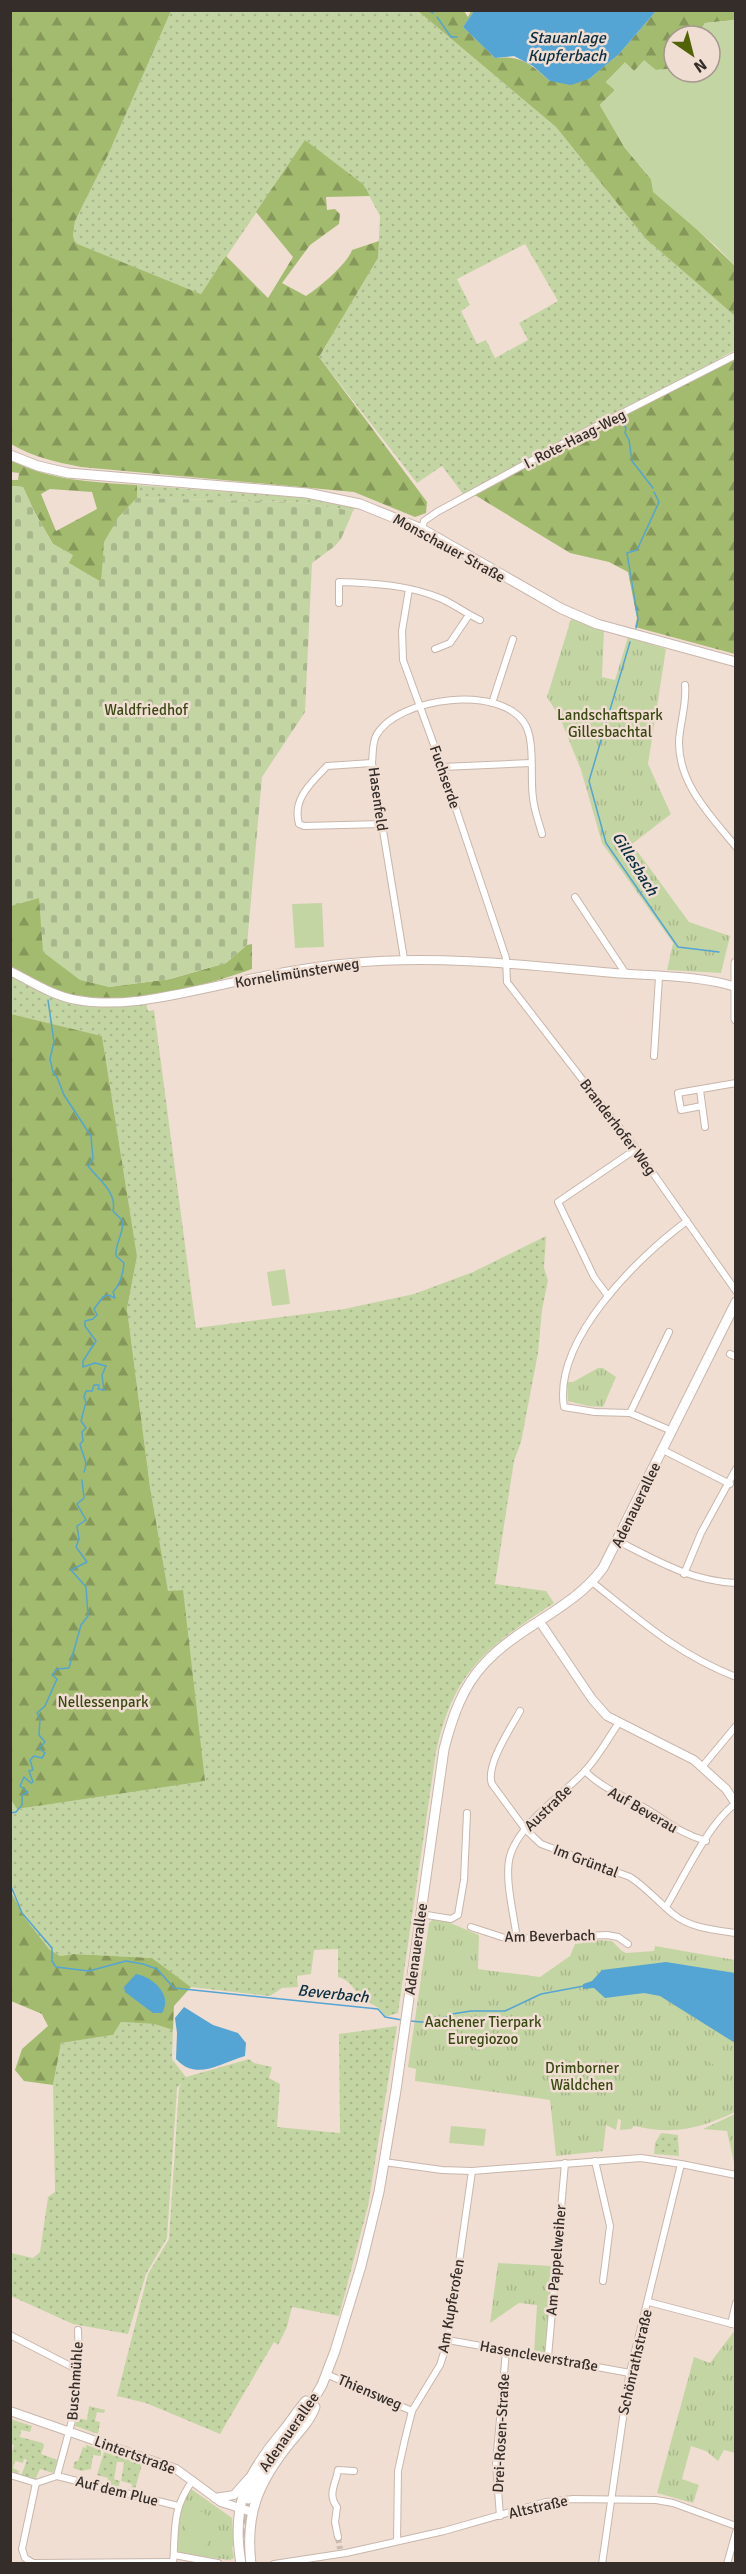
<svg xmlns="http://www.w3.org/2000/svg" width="746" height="2574" viewBox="0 0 746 2574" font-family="Signika,sans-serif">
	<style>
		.grass { fill: url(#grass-dots); fill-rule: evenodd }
		.forest { fill: url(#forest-firs); fill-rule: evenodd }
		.cemetery { fill: url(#cemetery-stones) }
		.park { fill: url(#park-tufts) }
		.pitch { fill: #c4d5a4 }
		.water { fill: #54a4d4 }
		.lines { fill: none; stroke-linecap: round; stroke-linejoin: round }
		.stream { stroke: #54a4d4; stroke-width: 1.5 }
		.street-tunnel { stroke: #cbbbb1; stroke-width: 6; stroke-dasharray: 6 3; stroke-linecap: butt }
		.primary-tunnel { stroke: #cbbbb1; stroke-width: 9; stroke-dasharray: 9 4.5; stroke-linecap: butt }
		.street-casing { stroke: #c8b6ab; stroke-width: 8 }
		.secondary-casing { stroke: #c8b6ab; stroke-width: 10 }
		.primary-casing { stroke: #c8b6ab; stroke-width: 11 }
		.street { stroke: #fff; stroke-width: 6 }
		.secondary { stroke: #fff; stroke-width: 8 }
		.primary { stroke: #fff; stroke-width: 9 }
		.labels { text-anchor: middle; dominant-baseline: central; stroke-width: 5; stroke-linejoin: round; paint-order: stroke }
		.street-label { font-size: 15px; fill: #342d29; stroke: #f1ded3 }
		.park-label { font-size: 15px; fill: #394810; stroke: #f1ded3 }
		.water-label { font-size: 16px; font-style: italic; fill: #092e42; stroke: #f1ded3 }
	</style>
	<defs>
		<pattern id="grass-dots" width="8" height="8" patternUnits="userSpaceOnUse" patternTransform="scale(1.5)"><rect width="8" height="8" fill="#c4d5a4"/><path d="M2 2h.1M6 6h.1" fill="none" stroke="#a9b78d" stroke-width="1.8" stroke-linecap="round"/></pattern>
		<pattern id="forest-firs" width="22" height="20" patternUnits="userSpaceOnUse" patternTransform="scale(1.5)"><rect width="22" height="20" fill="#a2bb6e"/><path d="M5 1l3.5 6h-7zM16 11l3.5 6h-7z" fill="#85985a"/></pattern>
		<pattern id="cemetery-stones" width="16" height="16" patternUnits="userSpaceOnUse" patternTransform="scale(1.5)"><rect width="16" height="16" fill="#c4d5a4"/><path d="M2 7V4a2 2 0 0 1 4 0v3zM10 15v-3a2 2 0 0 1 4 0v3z" fill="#a9b78d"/></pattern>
		<pattern id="park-tufts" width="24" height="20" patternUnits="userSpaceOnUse" patternTransform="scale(1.5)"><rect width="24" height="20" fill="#c4d5a4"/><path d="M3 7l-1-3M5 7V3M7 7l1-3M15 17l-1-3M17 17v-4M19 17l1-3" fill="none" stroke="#a9b78d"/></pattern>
	</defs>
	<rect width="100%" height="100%" fill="#f1ded3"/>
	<!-- grass -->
	<g class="grass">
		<path d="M222,10L418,11L556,127L646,239L735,316V350C646,401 554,446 463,494L442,466L417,483L319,357L378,258L380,216L363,184L305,141L201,294L74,243L73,236L75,221L108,155L171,11ZM525,244L558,301L519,323L528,340L495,358L486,340L477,344L461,311L470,305L457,279Z"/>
		<path d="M137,485L314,498L356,507L353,511L298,502L137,498Z"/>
		<path d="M11,975L51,996L72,1003H146L148,1011L154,1010L196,1328L344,1309L414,1294L473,1272L546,1236L544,1268L548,1280L542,1310L538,1353L521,1442L514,1461L495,1584L546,1591L554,1603C488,1647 454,1669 436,1752L398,2013L385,2017C378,2003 373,2007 363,1999C354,1991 351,1980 338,1977V1949L314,1950L311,1974L297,1976L298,1987L282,1988L270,1996L191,1987L152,1958L74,1954L60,1956L49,1949L25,1918L11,1890L10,1798L18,1809L37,1806L182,1590L168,1592L150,1487L127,1309L137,1256L102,1036L11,1014Z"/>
		<path d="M121,2022L154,2024L173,2030L172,2059L186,2077L249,2059L254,2063L272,2067L269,2078L280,2084L277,2127L340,2133L339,2034L397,2026L368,2206L339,2316L292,2307L287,2327L278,2345L274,2342L220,2434L146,2403L117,2396L148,2274L169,2239L179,2088L182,2083L177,2088L167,2238L146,2274L128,2334L73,2324L11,2296V2253L33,2258L40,2252L48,2197L55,2192L53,2085L61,2043L113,2035Z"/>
		<path d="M661,2133L678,2135L679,2156L654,2154L655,2143Z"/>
		<path d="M89,2406L105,2410L104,2413L97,2412L95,2421L100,2422L98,2434L75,2426L77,2418L87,2420Z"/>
		<path d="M10,2419L32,2426L30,2432L21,2430L20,2437L43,2443L44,2446L41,2454L58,2460L53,2473L40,2469L35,2480L21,2476L27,2460L24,2459L23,2463L15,2461L13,2468L19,2471L18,2475L11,2473V2455L14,2445L11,2444Z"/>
		<path d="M86,2445L101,2450V2456L93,2455L91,2469L82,2471L73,2468L75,2461H78L83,2447L86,2448Z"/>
		<path d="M104,2452L142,2464L134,2493L131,2492L132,2484L121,2481L124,2462H117L114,2479L120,2481L118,2491L107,2488L108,2478L97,2475Z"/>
	</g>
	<!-- forest -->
	<g class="forest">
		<path d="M10,11H171L108,155L75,221L73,236L75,243L201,294L226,256L268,298L293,257L256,212L305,140L363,184L370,196L326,197L327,210L335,209L340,214L339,224L310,245L282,283L306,296C320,287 347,264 352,250L379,241L378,258L319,357L427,502L426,513L415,517L354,492L81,467C56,462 33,457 11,444Z"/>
		<path d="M418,11H464L468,17L471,11H474L463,27L495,58C522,55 530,64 550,81L589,79L619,54L656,11H735V20L705,23L697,36H674V69L634,71L625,63L606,82L615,90L600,105L625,148L651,179L653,187L735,266V316L646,239L556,127Z"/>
		<path d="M735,357V654L635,627L637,618L628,572L609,562L570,553L475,495L565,444Z"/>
		<path d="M11,460C49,481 94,482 137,485V498L118,518L101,582L68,563L72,555L53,544L34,511L23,487L11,486L10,480H18L19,473L11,472ZM50,489L92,492L97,509L56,531L41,494Z"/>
		<path d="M39,897L108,987L170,979L226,963L247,945L252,944V969C202,987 133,1005 79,997C55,993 32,979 11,968L10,906Z"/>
		<path d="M11,1014L102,1036L137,1256L127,1309L150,1487L168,1591L183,1590L205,1781L17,1809L10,1798Z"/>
		<path d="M10,1890L25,1918L49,1949L60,1956L74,1954L152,1958L191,1987L174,2006L173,2030L154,2024L121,2022L113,2035L61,2043L53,2085L24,2081L15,2070L22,2049L48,2026L42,2014L11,2001Z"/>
	</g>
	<!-- cemetery -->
	<path class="cemetery" d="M11,486L23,487L34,511L53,544L73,555L69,563L101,582L104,542L118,518L137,498L298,502L353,511L341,539L335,546L312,563L305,712L262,777L247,945L226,963L170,979L109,987L80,980L43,952L39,898L11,906Z"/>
	<!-- park -->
	<g class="park">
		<path d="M571,619L604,630L602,677L615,680L628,637L666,649L648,764L671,814L632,844L689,922L730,936L721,973L667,970L673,943L602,843L581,770L560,718L547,697Z"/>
		<path d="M598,1368H603L616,1377L603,1407L588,1406L568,1401L567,1382H573Z"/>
		<path d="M433,1919L448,1922L479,1935L478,1969L540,1977L570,1956L575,1944L583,1943V1939L612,1941L622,1951L626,1953L654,1951L655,1946L735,1960V2112C698,2129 675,2135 634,2126L631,2129L620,2130L621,2120L618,2119L616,2130L606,2125L603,2151L556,2156L550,2100L415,2081L416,2069L408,2067L429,1923Z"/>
		<path d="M735,2114V2167L727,2131L703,2129Z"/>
		<path d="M498,2263L552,2266L546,2353L534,2352L537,2305L519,2303L490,2323Z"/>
		<path d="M735,2330V2453L724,2450L718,2461L706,2451L691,2446L682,2479L699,2485L693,2503L657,2493L694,2357L710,2363Z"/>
		<path d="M191,2489L232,2518L234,2546L232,2547L234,2558L230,2560L180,2554L178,2551C178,2531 177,2505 191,2489Z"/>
	</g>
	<!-- pitch -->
	<g class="pitch">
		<path d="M735,20H736L735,266L716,246L653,192L651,179L625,148L600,105L615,90L606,82L625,62L634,71L644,60L656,70L674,69V72H710V36H697L705,23Z"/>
		<path d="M322,903L324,947L295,948L292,904Z"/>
		<path d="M285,1269L290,1304L272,1306L267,1272Z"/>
		<path d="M713,2046L733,2059L722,2071L704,2058Z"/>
		<path d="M451,2126L486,2129L484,2146L449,2143Z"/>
		<path d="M191,2508L204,2513L212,2521L206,2545L201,2550L191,2548L184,2539L188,2511Z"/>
	</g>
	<!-- water -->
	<g class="water">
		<path d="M474,11V10L656,11L619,54L589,79L571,85L550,81L533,66L514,56L495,58L463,27Z"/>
		<path d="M666,1962L735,1973V2043L660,1996L644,1993L605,1998L594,1988L583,1989V1984L592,1981L602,1970Z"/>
		<path d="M136,1974C153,1977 173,1995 162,2013H153L125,1992L124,1987Z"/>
		<path d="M184,2007L213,2025L238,2033L246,2043L245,2056C219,2064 196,2081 176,2059L177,2033L175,2018Z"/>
	</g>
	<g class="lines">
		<!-- stream -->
		<g class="stream">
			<path d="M428,10L433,13"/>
			<path d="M728,10H730"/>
			<path d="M437,17L451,37H457"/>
			<path d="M620,418L626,428L625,433L629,440L632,461L653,488"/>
			<path d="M636,628L638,619L627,553L637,550L659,502L654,492"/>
			<path d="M630,642L589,781L606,843L678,947L719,952"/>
			<path d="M48,1000L54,1042L50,1059L53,1072L57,1077L64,1095L91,1136L93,1159L88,1166C99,1180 117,1192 113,1211L123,1221C123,1236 115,1243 116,1256L124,1263C123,1274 121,1284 113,1292L115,1298L108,1295L103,1297L94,1309L97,1315L93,1319L85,1321V1326L96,1341L83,1361V1367L95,1363L106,1366L102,1375L104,1390L98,1389L99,1385H94L92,1391H86L84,1397L86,1402L81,1421L86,1428L82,1432L83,1441L80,1444C82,1455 89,1461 84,1472"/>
			<path d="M10,1813L16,1812L22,1805V1795L28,1792L20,1786L24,1777L31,1783L33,1782L29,1771L33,1770L30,1760L34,1756L42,1758L45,1753L39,1748L45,1742L39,1735L40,1719L37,1713L45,1706L57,1679L52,1675L57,1669L69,1668L81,1625L88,1616L86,1587L71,1570L87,1562L76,1547L79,1539L77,1526L86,1520L77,1504L84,1498L82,1480"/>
			<path d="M10,1884L22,1913L52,1948V1961L56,1967L89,1971L126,1961L143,1964L157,1969L174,1988L378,2009L385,2017L402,2020"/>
			<path d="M410,2021L434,2023L452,2014L471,2011H505L541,1994L584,1986"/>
		</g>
		<!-- street-tunnel -->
		<path class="street-tunnel" d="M338,2537L340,2549"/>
		<!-- primary-tunnel -->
		<path class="primary-tunnel" d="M246,2564L242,2530L248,2499"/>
		<defs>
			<g id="street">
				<path d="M422,529L424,521L437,512L575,437L736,355"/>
				<path d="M409,589L402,631L403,660L442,767L506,958L507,982L636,1149L736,1291"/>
				<path d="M339,603V582C373,583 410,585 442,599C455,605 467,614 480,620"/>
				<path d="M435,649L450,643L469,615"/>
				<path d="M685,685C687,703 680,723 679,741C678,784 711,816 736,847"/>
				<path d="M492,703L513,639"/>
				<path d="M372,763L327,766C311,783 292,799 299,824L304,826L382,824"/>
				<path d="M442,767L531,763"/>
				<path d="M575,897L626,974"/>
				<path d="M404,959L372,763C373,754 372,744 376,736C396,697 504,683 526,726C535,744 530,778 533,798C534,810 539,822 542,834"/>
				<path d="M654,1056L659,977"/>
				<path d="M700,1090L705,1127"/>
				<path d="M702,1106L681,1110L678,1093L736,1083"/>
				<path d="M608,1296L594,1277L558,1202L636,1149"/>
				<path d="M730,1354L736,1357"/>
				<path d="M630,1413L669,1332"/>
				<path d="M672,1431L630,1413L595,1412L564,1407C553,1340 638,1257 687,1221"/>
				<path d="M663,1450L730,1484"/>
				<path d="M618,1541C657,1561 691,1581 736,1583"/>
				<path d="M684,1574L701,1533L736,1469"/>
				<path d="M592,1582C640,1620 677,1654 736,1677"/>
				<path d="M520,1711C511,1728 485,1765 492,1784L525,1829L541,1844L630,1877C646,1887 658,1902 673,1914C690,1928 714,1930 736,1933"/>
				<path d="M702,1767L736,1726"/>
				<path d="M585,1771C603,1789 624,1796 645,1808C667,1821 679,1833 706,1841"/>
				<path d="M666,1907C683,1878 709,1823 735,1804"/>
				<path d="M421,1914L451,1919L458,1915L464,1880L467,1813"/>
				<path d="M471,1927L508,1939L607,1935L618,1937L628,1944"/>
				<path d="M517,1939C514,1915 504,1878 510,1856C519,1824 561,1796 583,1773C597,1759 607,1740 618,1724"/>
				<path d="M595,2161L610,2226L603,2281"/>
				<path d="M384,2162L442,2170L472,2171L641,2158L681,2164L736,2175"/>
				<path d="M649,2302L736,2325"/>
				<path d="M731,2324L736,2303"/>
				<path d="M10,2335L78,2370"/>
				<path d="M448,2340L630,2373"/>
				<path d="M548,2357L565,2163"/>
				<path d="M326,2374L412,2411"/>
				<path d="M10,2475L36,2483"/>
				<path d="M57,2476L74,2413L79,2363L78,2330"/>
				<path d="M57,2476L178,2506"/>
				<path d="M36,2483L22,2549L25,2558L33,2563L173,2562"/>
				<path d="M36,2483L57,2476"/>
				<path d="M500,2516L496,2464L506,2351"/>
				<path d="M338,2537L335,2522L337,2507C327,2494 336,2484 338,2470L354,2471"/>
				<path d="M397,2541L398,2471L405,2439L412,2411L440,2365L448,2340L472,2171"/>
				<path d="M174,2555L218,2563"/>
				<path d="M173,2564C176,2529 171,2510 193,2480"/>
				<path d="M274,2564L346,2553L444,2531L546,2502L573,2499L656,2500L673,2503L736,2526"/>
				<path d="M602,2564L629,2376L681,2164"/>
				<path d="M727,2564L736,2532"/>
			</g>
			<g id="secondary">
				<path d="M10,971C32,982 53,996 77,1000C121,1008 169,996 212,987C258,977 304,967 351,963C439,955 526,965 614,973C653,976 697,975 736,987"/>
				<path d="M540,1622L592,1699L607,1716L694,1760L726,1789L736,1804"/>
				<path d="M10,2411L176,2469L221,2502L252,2512"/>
				<path d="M215,2498L234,2495L249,2478"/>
			</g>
			<g id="primary">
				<path d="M10,455L38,466L68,473L307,493L360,504L422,529L562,609L597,624L736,662"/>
				<path d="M736,963V1019"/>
				<path d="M248,2499L263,2468L309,2407L322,2385L335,2351L361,2266L379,2192L396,2090L444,1749C452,1718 462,1687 485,1663C520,1625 572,1610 603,1568L736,1302"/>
				<path d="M241,2564C231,2505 246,2475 283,2431C291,2421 298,2410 306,2401"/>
				<path d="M251,2564C245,2514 258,2483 289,2444C298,2433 310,2421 315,2407"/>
			</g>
		</defs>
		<!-- street casing -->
		<use href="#street" class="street-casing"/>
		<!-- secondary casing -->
		<use href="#secondary" class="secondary-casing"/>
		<!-- primary casing -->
		<use href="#primary" class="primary-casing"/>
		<!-- street -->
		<use href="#street" class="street"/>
		<!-- secondary -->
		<use href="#secondary" class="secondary"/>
		<!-- primary -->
		<use href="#primary" class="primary"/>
	</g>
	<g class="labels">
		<!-- street labels -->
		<g class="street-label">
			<text transform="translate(575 439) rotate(-27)">I. Rote-Haag-Weg</text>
			<text transform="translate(449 548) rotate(29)">Monschauer Straße</text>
			<text transform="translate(445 777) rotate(71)">Fuchserde</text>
			<text transform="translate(378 799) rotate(82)">Hasenfeld</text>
			<text transform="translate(297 973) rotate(-9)">Kornelimünsterweg</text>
			<text transform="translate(618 1127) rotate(53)">Branderhofer Weg</text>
			<text transform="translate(636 1505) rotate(-64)">Adenauerallee</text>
			<text transform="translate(548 1808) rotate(-44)">Austraße</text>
			<text transform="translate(643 1810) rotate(30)">Auf Beverau</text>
			<text transform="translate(586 1861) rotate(21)">Im Grüntal</text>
			<text transform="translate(550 1936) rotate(-1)">Am Beverbach</text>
			<text transform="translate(416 1949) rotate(-82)">Adenauerallee</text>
			<text transform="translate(556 2260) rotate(-85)">Am Pappelweiher</text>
			<text transform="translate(451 2306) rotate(-80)">Am Kupferofen</text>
			<text transform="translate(539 2356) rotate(10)">Hasencleverstraße</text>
			<text transform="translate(635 2362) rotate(-77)">Schönrathstraße</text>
			<text transform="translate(75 2381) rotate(-86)">Buschmühle</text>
			<text transform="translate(370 2392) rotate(23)">Thiensweg</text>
			<text transform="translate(289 2432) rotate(-55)">Adenauerallee</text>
			<text transform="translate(501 2433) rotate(-87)">Drei-Rosen-Straße</text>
			<text transform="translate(135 2455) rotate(20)">Lintertstraße</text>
			<text transform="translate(117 2491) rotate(14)">Auf dem Plue</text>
			<text transform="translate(538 2507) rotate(-13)">Altstraße</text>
		</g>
		<!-- park labels -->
		<g class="park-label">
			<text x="146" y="710">Waldfriedhof</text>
			<text x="610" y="715">Landschaftspark<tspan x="610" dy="17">Gillesbachtal</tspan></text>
			<text x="103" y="1702">Nellessenpark</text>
			<text x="483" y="2022">Aachener Tierpark<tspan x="483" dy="17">Euregiozoo</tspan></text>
			<text x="582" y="2068">Drimborner<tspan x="582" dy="17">Wäldchen</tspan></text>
		</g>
		<!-- water labels -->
		<g class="water-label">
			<text x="567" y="38">Stauanlage<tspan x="567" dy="18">Kupferbach</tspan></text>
			<text transform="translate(635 864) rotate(58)">Gillesbach</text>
			<text transform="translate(333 1994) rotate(6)">Beverbach</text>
		</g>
	</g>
	<!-- border -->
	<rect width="746" height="2574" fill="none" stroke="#342d29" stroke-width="24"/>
	<!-- north arrow -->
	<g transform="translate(692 54) rotate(145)"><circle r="28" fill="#f1ded3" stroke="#a5978f" stroke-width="1.5"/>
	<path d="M0-4.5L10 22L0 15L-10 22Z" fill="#526207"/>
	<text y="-9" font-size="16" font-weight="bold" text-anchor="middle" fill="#342d29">N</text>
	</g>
</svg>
